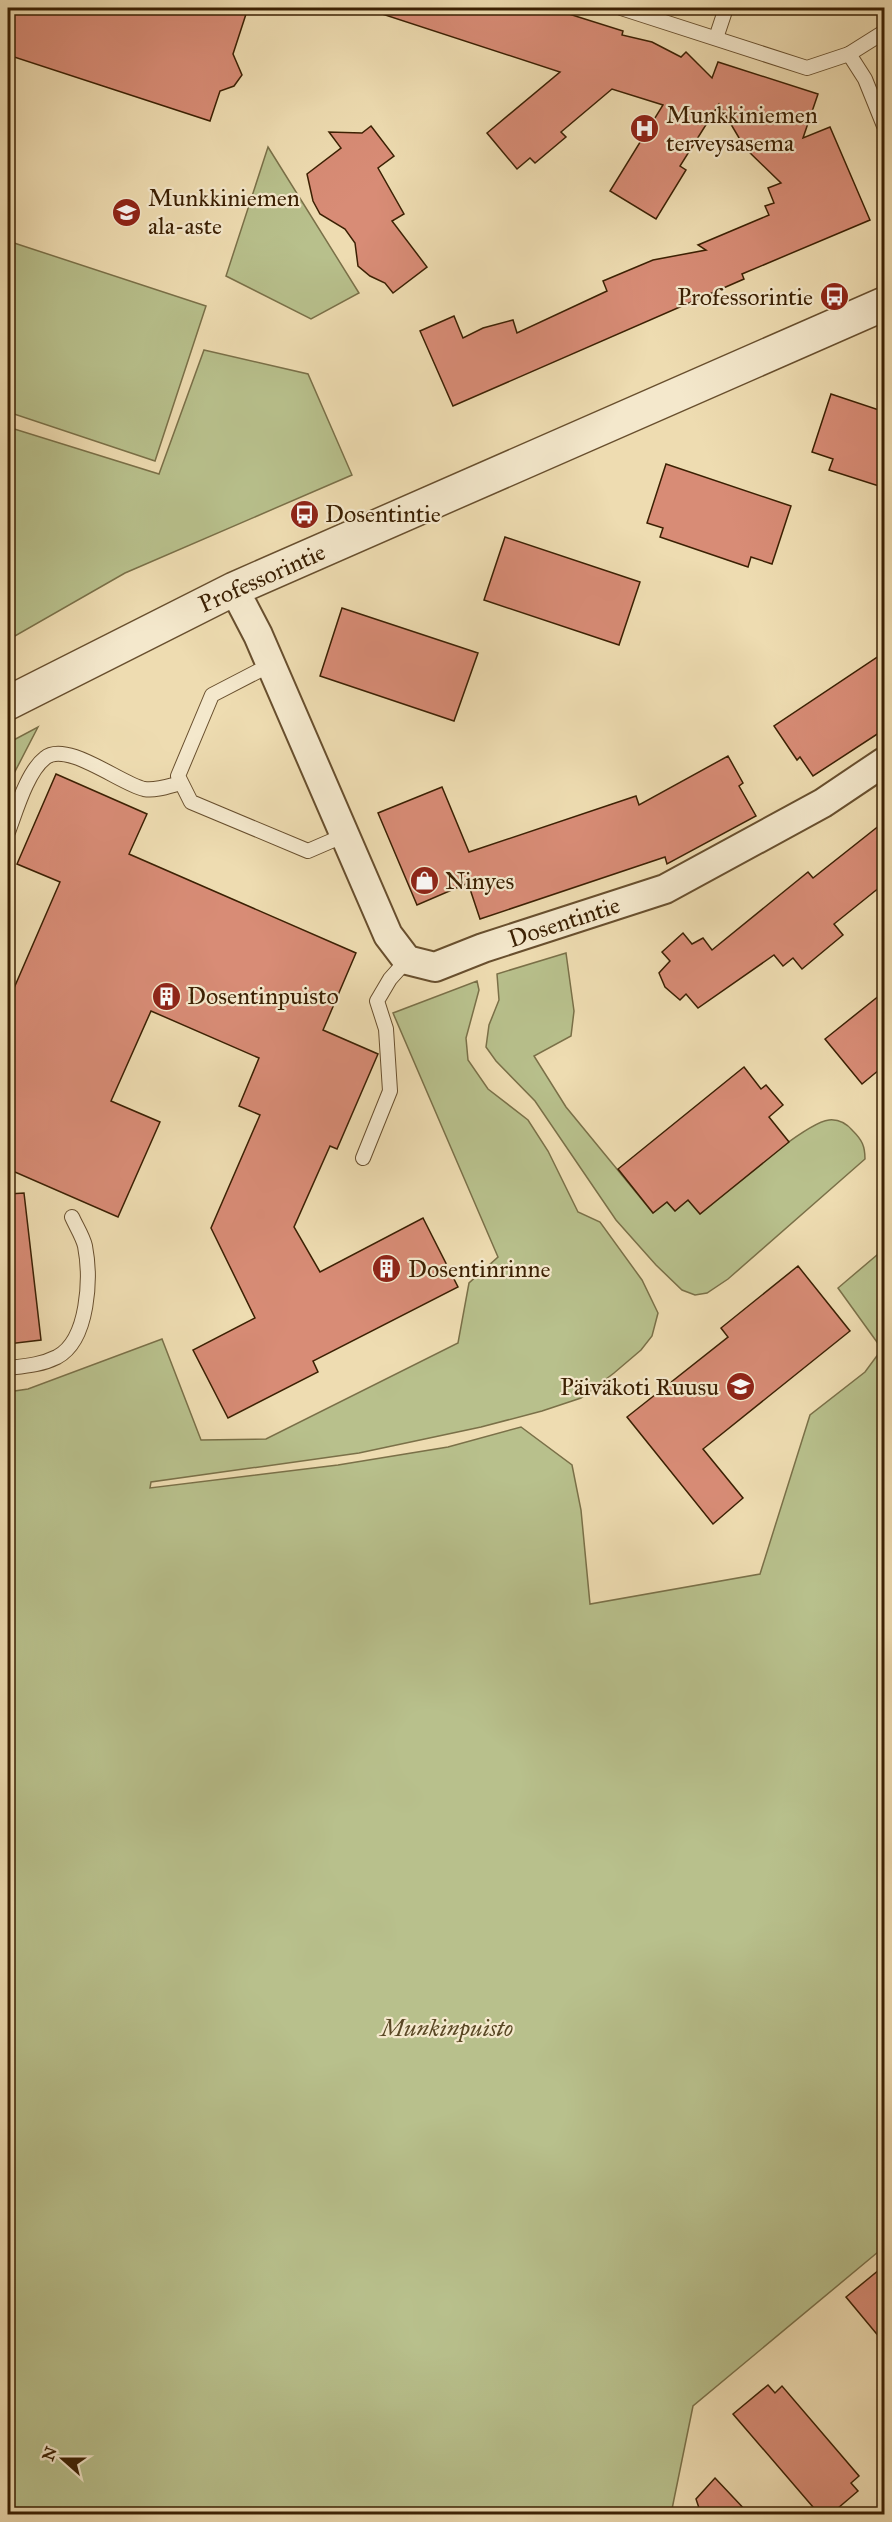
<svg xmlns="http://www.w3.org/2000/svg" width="892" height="2522" viewBox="0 0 892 2522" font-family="'IM FELL Great Primer',serif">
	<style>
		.green { fill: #b8c08c; stroke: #7a7048; stroke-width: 1.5 }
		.building { fill: #d88c76; stroke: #3b2003; stroke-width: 1.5 }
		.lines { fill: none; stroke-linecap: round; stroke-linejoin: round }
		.service-casing { stroke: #684f2e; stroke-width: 16 }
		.minor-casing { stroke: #684f2e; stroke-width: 32 }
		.tertiary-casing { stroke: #684f2e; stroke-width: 36 }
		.service { stroke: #f4e8cc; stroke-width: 14 }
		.minor { stroke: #f4e8cc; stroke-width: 28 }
		.tertiary { stroke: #f4e8cc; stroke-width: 33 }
		.labels { text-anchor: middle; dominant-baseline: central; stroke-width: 4.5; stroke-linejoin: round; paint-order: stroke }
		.poi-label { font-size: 24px; fill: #3b2003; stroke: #f4e8cc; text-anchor: start }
		.street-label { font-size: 24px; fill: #3b2003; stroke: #f4e8cc }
		.park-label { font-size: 24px; font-style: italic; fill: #5a4825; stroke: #f4e8cc }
	</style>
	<rect width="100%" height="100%" fill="#eedcb1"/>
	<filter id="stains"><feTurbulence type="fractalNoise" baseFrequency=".00333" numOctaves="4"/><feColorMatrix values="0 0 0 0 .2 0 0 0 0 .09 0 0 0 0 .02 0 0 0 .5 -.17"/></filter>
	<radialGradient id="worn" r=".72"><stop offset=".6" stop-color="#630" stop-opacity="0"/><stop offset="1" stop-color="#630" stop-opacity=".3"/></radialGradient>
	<!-- green -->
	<g class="green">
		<path d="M268,147L359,293L311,319L226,276Z"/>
		<path d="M8,241L206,306L155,461L8,412Z"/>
		<path d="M204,350L308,374L352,475L125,573L8,640V427L159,474Z"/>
		<path d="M38,727L8,785V743Z"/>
		<path d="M566,953L574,1011L571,1036L534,1056L566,1107L653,1213L667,1202L675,1211L688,1200L700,1214C724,1195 803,1123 829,1120C839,1119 847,1124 853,1131C862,1140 865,1146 865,1159L728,1279L707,1293L695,1295L682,1290L656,1265L616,1220L535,1101L496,1061L486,1047L489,1025L499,1000L497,974Z"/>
		<path d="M477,981L479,990L466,1038L468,1060L488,1089L528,1120L548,1151L578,1212L600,1222L642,1280L658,1313L652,1336L641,1350L614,1373L581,1398L542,1411L481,1427L359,1453L151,1482L150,1488L338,1465L448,1447L521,1427L572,1465L581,1510L590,1604L760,1574L810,1415L865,1372L882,1349L838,1288L884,1249V2247L693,2406L671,2514H8V1392L28,1389L162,1339L201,1440L266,1439L458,1343L469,1283L498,1257L393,1013Z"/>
	</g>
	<!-- building -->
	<g class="building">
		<path d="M8,8H248L233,54L242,75L234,86L220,91L210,121L8,55Z"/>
		<path d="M379,8H550L623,31L622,35L652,42L681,57L686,52L712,78L718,62L818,94L803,138L830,127L870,220L742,274L744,279L453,406L420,331L454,316L463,338L483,328L513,320L517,333L607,291L603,281L653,260L706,250L698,245L769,215L765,206L774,203L768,188L781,183L745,148L719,104L680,166L686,170L656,219L610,191L663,105L612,89L561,132L566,137L535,163L530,158L517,169L487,133L560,72L379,13Z"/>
		<path d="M371,126L394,156L378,168L404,214L392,221L427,267L393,293L385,283L370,276L358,266L355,243L345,229L320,214L313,201L307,174L341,148L329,132L362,133Z"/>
		<path d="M831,394L885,412V488L829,470L833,459L812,452Z"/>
		<path d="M666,464L791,506L772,564L751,557L748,567L660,537L663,528L647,523Z"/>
		<path d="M505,537L640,582L619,645L484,600Z"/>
		<path d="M342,608L478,653L454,721L320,676Z"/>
		<path d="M885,652V729L813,776L800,757L797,760L774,726Z"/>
		<path d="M728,756L743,783L739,786L756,816L667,864L665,857L480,919L468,883L417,905L378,813L442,787L469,852L636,796L639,805Z"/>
		<path d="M56,774L147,814L129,854L356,953L323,1030L378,1054L337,1149L330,1146L294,1227L320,1272L423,1218L458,1287L313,1361L318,1372L228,1418L193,1350L255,1318L211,1228L260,1115L239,1106L259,1058L151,1011L111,1101L160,1122L118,1217L8,1169V1002L60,882L17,864Z"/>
		<path d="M885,821V883L834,924L843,935L802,969L793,958L783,966L774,955L698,1008L686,994L680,1000L665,987L659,973L670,961L662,952L683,933L692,944L703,938L712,950L808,872L813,878Z"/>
		<path d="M885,991V1065L862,1084L825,1039Z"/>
		<path d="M744,1067L761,1089L766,1085L783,1105L769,1117L789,1142L700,1214L688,1200L675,1211L667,1202L653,1213L618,1169Z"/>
		<path d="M24,1193L41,1340L8,1344V1194Z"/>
		<path d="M798,1266L850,1331L703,1449L743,1498L713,1524L627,1417L728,1337L721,1328Z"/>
		<path d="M885,2265V2344L846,2297Z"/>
		<path d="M768,2385L775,2393L782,2386L859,2476L851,2483L858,2491L831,2514H819L733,2414Z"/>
		<path d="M715,2478L749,2514H701L696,2499Z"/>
	</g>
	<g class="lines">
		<defs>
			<g id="service">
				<path d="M621,8L807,68L849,54L884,32"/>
				<path d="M716,38L726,8"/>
				<path d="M849,54L865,79L884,126"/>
				<path d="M270,665L212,695L178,776L191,802L308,851L345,835"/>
				<path d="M8,832C16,811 27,772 45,758C66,740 121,784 144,789C156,791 169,786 181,783"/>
				<path d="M363,1158L390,1091L386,1029L377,1001L390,979L407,960"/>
				<path d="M8,1368C25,1366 41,1365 57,1357C89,1340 91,1277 85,1246C83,1237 76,1226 72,1217"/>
			</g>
			<path id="minor" d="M234,589L258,635L388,935L407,960L435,967L483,948L665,889L823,803L884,762"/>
			<path id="tertiary" d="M8,703L234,589L884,304"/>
		</defs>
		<!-- service casing -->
		<use href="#service" class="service-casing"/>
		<!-- minor casing -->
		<use href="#minor" class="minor-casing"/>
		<!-- tertiary casing -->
		<use href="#tertiary" class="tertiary-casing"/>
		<!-- service -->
		<use href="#service" class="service"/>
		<!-- minor -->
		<use href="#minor" class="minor"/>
		<!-- tertiary -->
		<use href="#tertiary" class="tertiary"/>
	</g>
	<!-- icons -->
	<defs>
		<symbol id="hospital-disc" viewBox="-11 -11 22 22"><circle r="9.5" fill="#8f2418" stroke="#f4e8cc"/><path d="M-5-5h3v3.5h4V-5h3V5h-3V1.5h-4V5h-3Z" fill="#fff"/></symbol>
		<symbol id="school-disc" viewBox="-11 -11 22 22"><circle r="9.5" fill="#8f2418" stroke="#f4e8cc"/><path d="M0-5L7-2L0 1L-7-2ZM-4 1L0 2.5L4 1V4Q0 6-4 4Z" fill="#fff"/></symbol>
		<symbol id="bus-disc" viewBox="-11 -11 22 22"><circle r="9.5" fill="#8f2418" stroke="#f4e8cc"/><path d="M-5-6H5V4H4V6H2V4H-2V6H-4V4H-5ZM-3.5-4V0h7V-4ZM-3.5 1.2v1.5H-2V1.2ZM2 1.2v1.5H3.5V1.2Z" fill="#fff"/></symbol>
		<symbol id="shop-disc" viewBox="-11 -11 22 22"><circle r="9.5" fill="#8f2418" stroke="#f4e8cc"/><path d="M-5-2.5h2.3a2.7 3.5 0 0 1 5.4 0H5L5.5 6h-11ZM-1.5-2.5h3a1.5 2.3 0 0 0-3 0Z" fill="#fff"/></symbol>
		<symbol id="building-disc" viewBox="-11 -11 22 22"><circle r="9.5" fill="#8f2418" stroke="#f4e8cc"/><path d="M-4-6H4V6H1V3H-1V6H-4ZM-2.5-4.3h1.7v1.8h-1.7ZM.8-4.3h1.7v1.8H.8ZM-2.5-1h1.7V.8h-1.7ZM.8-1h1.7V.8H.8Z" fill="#fff"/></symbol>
	</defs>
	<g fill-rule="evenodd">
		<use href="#hospital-disc" x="628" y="112" width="33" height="33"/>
		<use href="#school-disc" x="110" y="196" width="33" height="33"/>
		<use href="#bus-disc" x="818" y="280" width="33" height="33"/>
		<use href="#bus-disc" x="288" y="498" width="33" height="33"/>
		<use href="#shop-disc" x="408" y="864" width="33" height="33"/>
		<use href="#building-disc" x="150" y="980" width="33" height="33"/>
		<use href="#building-disc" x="370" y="1252" width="33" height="33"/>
		<use href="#school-disc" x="724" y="1370" width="33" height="33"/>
	</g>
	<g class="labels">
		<!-- poi labels -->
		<g class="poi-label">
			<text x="666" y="115">Munkkiniemen<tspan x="666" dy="28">terveysasema</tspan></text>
			<text x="148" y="198">Munkkiniemen<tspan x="148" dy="28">ala-aste</tspan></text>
			<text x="813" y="297" text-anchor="end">Professorintie</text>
			<text x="325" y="514">Dosentintie</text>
			<text x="445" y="881">Ninyes</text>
			<text x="187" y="996">Dosentinpuisto</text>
			<text x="408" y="1269">Dosentinrinne</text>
			<text x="719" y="1387" text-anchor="end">Päiväkoti Ruusu</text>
		</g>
		<!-- street labels -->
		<g class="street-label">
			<text transform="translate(262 578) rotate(-24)">Professorintie</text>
			<text transform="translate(564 922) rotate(-18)">Dosentintie</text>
		</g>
		<!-- park labels -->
		<g class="park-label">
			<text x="447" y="2028">Munkinpuisto</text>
		</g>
	</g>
	<!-- margin -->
	<rect width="892" height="2522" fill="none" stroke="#eedcb1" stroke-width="30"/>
	<rect x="9" y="9" width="874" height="2504" fill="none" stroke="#3b2003" stroke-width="3"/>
	<rect x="15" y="15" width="862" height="2492" fill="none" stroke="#3b2003" stroke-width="1.5"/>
	<!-- north arrow -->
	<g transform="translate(63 2459) rotate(291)" stroke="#f4e8cc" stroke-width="4.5" paint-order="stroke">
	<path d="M0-4.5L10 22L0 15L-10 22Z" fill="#3b2003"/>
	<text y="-9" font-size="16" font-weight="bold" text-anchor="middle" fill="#3b2003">N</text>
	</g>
	<rect width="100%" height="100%" filter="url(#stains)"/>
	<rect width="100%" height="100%" fill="url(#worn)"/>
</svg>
